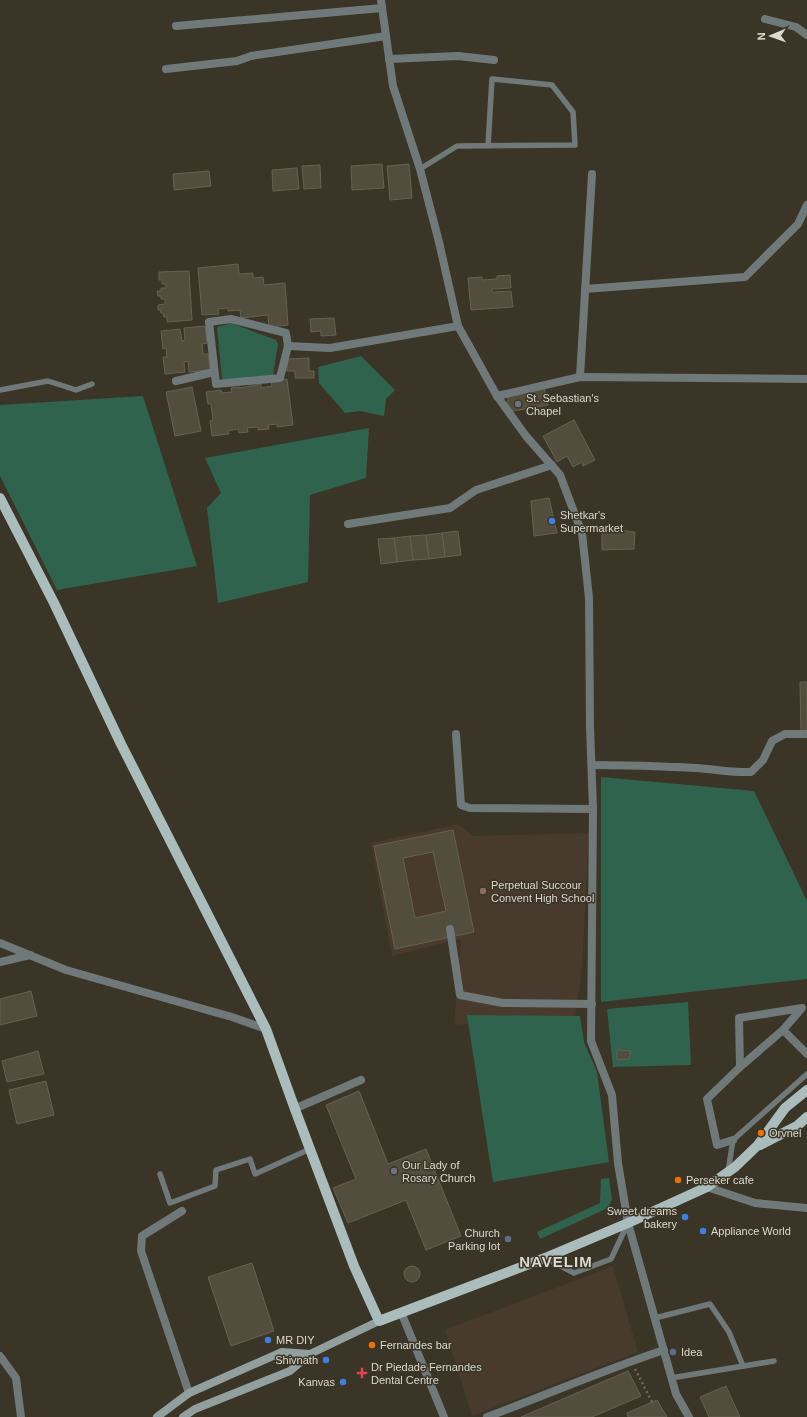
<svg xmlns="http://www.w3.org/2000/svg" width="807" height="1417" viewBox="0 0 807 1417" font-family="Helvetica,sans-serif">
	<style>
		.education { fill: #483a2c }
		.green { fill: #30634d }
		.building { fill: #534d3e; stroke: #676152; fill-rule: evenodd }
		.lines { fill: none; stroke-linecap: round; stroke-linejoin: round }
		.path { stroke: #6e6a5d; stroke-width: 2.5; stroke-dasharray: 2 3; stroke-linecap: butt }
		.service { stroke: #707979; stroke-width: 5.5 }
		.minor { stroke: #707979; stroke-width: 8 }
		.tertiary { stroke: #707979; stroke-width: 8 }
		.secondary { stroke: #91a09f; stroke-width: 8 }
		.primary { stroke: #aabdbc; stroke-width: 10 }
		.worship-dot { fill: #6b7280; stroke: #3a3527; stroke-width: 1.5 }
		.shop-dot { fill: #3f7fe0; stroke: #3a3527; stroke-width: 1.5 }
		.education-dot { fill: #8d6e63; stroke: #3a3527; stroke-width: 1.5 }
		.food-dot { fill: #e8710a; stroke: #3a3527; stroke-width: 1.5 }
		.service-dot { fill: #5c6f8a; stroke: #3a3527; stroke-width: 1.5 }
		.health-dot { fill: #e0444e; stroke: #3a3527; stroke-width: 1.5 }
		.labels { text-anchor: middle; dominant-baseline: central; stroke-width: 3; stroke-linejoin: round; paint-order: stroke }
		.poi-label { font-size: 11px; fill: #dcd9d0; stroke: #3a3527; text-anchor: start }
		.district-label { font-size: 15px; font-weight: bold; letter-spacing: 1px; fill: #dcd9d0; stroke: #3a3527 }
	</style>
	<rect width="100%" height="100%" fill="#3a3527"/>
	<!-- education -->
	<g class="education">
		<path d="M458,824L473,836L589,833L582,969L575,1018L454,1025L461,939L392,956L371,843Z"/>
		<path d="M613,1266L638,1352L472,1416L445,1330Z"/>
	</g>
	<!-- green -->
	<g class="green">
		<path d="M231,323L276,340L278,344L273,375L227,380L222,379L217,327Z"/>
		<path d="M361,356L395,390L386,399L384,416L360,411L345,413L319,383L318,367Z"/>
		<path d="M143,396L197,566L57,590L0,476V405Z"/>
		<path d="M369,428L366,478L310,495L308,582L218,603L207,508L221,493L205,458Z"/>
		<path d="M601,777L754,791L807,901V979L601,1002Z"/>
		<path d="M688,1002L691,1065L613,1067L607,1009Z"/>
		<path d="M467,1015L580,1016L584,1042L597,1072L609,1162L493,1182Z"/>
		<path d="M609,1178L612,1199L608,1208L540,1239L537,1232L600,1203L601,1179Z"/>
	</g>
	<!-- building -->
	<g class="building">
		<path d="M382,164L384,188L352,190L351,166Z"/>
		<path d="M409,164L412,198L390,200L387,166Z"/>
		<path d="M320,165L321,188L304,189L302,166Z"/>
		<path d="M297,168L299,189L273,191L272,170Z"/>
		<path d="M209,171L211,186L174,190L173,174Z"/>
		<path d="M238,264L239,274L253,273V278L263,277L264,285L285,283L288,325L269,327L268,315L241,318L240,310L228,311V308L218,309L219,314L202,315L198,268Z"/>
		<path d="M189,271L192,320L167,322V317H164L163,313H161L160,310H158V305L165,304V299H161V296H158L157,291H161V288H166V284H162V280H159V272Z"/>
		<path d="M510,275L511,288L492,289V292L511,291L513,307L471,310L468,278L482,277V280L497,279V276Z"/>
		<path d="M334,318L336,335L321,336V331L311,332L310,319Z"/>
		<path d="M205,326L207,343L202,344L203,354H208L210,370L189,372L188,361L184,362L185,372L165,374L163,357H167L166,348L163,349L161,331L180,329L182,341L185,340L184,328Z"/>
		<path d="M309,358V371H314V378H295V371H287V359Z"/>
		<path d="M287,379L293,425L277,427V424L268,425L269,429L258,430V427L247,428L248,432L239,433L238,429L228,431L229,434L212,436L210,421L213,420L211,404H208L206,392L221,390L222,393L232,392L231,388L240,387V388L261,384V388L272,386L271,382Z"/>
		<path d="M192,387L201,431L175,436L166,392Z"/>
		<path d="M544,387L548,405L513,411L507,404L509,395Z"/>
		<path d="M574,420L595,460L583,466L582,462L573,467L567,456L557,462L543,436Z"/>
		<path d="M549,498L557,533L534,536L531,501Z"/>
		<path d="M602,528L635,532L634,549L602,550Z"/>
		<path d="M458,531L461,555L445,557L442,533Z"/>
		<path d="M442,533L445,557L429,559L426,535Z"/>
		<path d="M426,535L429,559L413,560L410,536Z"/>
		<path d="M410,536L413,560L397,562L394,538Z"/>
		<path d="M394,538L397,562L381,564L378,539Z"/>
		<path d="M800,682H807V734H801Z"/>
		<path d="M453,830L474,932L395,949L374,846ZM433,852L446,911L415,918L403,858Z"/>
		<path d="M31,991L37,1016L0,1025V999Z"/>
		<path d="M617,1050L631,1051L629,1059L617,1060Z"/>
		<path d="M38,1051L44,1074L7,1082L2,1061Z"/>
		<path d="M46,1081L54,1115L17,1124L9,1090Z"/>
		<path d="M359,1091L388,1164L426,1149L461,1236L426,1250L406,1200L348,1223L333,1188L356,1179L326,1105Z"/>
		<path d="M252,1263L274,1331L231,1346L208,1277Z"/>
		<circle cx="412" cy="1274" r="8"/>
		<path d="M628,1371L641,1396L592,1417H521Z"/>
		<path d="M726,1386L740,1417H709L700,1397Z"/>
		<path d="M657,1400L667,1417H628L627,1413Z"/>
	</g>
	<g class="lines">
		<!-- path -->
		<path class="path" d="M635,1369L652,1402"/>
		<!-- service -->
		<g class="service">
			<path d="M420,169L457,146L575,145L573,112L552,85L492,79L488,146"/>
			<path d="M0,390L48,381L76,390L92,384"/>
			<path d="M728,1172L733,1140L807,1074"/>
			<path d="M160,1174L170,1203L215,1186L216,1170L250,1159L255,1174L310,1149"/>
			<path d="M545,1258L574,1273L611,1259L628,1223"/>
			<path d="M655,1318L710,1304L729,1332L743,1366"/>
			<path d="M671,1378L774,1361"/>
		</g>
		<!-- minor -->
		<g class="minor">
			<path d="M381,0L393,86L420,169L439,242L458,326L497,396L526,436L560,475L582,533L589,598L590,727L593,809L591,1041L612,1095L618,1163L628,1223"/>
			<path d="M765,19L796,27L807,35"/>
			<path d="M176,26L382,8"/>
			<path d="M389,59L458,56L494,60"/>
			<path d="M166,69L237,61L251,56L386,36"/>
			<path d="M585,289L745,277L798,224L807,205"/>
			<path d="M288,346L286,333L231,319L209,322L216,384L280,378L288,346L330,348L458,326"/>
			<path d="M580,377L592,174"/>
			<path d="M176,381L214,372"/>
			<path d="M497,396L580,377L807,379"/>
			<path d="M348,524L450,508L476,490L552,465"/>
			<path d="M456,734L461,805L470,808L593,809"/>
			<path d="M592,765C627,765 661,766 696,768C714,769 733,773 751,772L763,760L772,741L785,734H807"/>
			<path d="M450,929L460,995L503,1003L592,1004"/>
			<path d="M0,962L30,955"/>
			<path d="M802,1008L783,1030L740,1067L739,1018Z"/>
			<path d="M783,1030L807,1054"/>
			<path d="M294,1109L361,1080"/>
			<path d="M733,1140L717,1145L707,1099L740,1067"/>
			<path d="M707,1187L755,1203L807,1208"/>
			<path d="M182,1211L142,1236L141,1251L189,1393"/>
			<path d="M401,1312L444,1417"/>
			<path d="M0,1356L16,1378L21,1417"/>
			<path d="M487,1417C546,1395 604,1370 664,1350"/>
		</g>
		<!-- tertiary -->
		<g class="tertiary">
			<path d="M0,943L66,970L232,1017L266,1029"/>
			<path d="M628,1223L676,1394L689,1417"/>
		</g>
		<!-- secondary -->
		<g class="secondary">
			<path d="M157,1417L189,1393L282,1352L310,1354"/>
			<path d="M183,1417L195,1409L290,1371L310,1354L379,1321"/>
		</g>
		<!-- primary -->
		<g class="primary">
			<path d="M0,498L54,603L121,744L266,1029L296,1112L354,1266L379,1321L545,1258L628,1223L707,1187L735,1167L758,1145L785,1108L807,1090"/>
			<path d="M760,1145L797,1126L807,1117"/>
		</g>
	</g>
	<!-- markers -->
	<g class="worship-dot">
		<circle cx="518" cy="404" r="4"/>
		<circle cx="394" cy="1171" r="4"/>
	</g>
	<g class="shop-dot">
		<circle cx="552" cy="521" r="4"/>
		<circle cx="685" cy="1217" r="4"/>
		<circle cx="703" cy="1231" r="4"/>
		<circle cx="268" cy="1340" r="4"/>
		<circle cx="326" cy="1360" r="4"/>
		<circle cx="343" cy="1382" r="4"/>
	</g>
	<circle class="education-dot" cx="483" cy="891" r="4"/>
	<g class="food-dot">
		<circle cx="761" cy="1133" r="4"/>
		<circle cx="678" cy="1180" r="4"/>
		<circle cx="372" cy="1345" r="4"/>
	</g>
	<g class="service-dot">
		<circle cx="508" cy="1239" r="4"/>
		<circle cx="673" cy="1352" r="4"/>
	</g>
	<path class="health-dot" d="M360 1367h4v4h4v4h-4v4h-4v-4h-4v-4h4z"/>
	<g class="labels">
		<!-- poi labels -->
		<g class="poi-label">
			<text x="526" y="398">St. Sebastian's<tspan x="526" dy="13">Chapel</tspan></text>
			<text x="560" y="515">Shetkar's<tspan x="560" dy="13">Supermarket</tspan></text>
			<text x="491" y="885">Perpetual Succour<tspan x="491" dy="13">Convent High School</tspan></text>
			<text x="769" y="1133">Orvnel</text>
			<text x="402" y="1165">Our Lady of<tspan x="402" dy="13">Rosary Church</tspan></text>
			<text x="686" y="1180">Perseker cafe</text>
			<text x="677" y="1211" text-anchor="end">Sweet dreams<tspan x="677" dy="13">bakery</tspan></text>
			<text x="711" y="1231">Appliance World</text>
			<text x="500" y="1233" text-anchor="end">Church<tspan x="500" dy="13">Parking lot</tspan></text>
			<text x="276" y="1340">MR DIY</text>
			<text x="380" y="1345">Fernandes bar</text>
			<text x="681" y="1352">Idea</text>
			<text x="318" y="1360" text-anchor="end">Shivnath</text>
			<text x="371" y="1367">Dr Piedade Fernandes<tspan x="371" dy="13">Dental Centre</tspan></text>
			<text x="335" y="1382" text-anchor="end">Kanvas</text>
		</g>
		<!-- district labels -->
		<g class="district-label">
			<text x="556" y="1261">NAVELIM</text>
		</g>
	</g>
	<!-- north arrow -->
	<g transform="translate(771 36) rotate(268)" stroke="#3a3527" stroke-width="3" paint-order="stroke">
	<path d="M0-3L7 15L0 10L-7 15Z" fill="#dcd9d0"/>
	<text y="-6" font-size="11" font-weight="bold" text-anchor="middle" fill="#dcd9d0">N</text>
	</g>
</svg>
